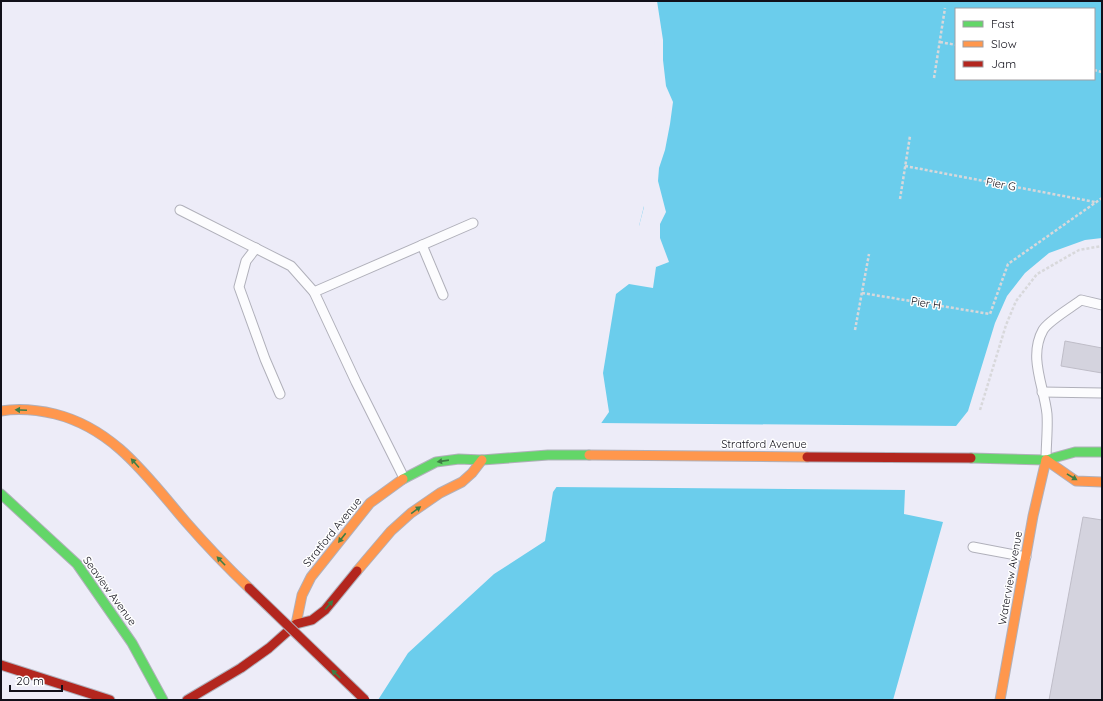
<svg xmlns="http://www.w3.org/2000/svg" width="1103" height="701" viewBox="0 0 1103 701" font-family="Quicksand,sans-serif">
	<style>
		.water { fill: #6bcdec; fill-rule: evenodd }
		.pier { fill: #edecf8 }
		.building { fill: #d4d3de; stroke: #bfbdc8 }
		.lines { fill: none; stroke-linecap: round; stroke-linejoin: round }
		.lane-casing { stroke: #b0b0ba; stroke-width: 11 }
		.fast-casing { stroke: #b0b0ba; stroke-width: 11 }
		.slow-casing { stroke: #b0b0ba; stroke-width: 11 }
		.jam-casing { stroke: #b0b0ba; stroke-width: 11 }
		.path { stroke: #d8d8db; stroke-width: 2.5; stroke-dasharray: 3 2; stroke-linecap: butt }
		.lane { stroke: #fcfcfe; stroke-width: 9 }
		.fast { stroke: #63d668; stroke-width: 9 }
		.slow { stroke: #ff974d; stroke-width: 9 }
		.jam { stroke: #b3261e; stroke-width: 9 }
		.jam-bridge-casing { stroke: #b0b0ba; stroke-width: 11; stroke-linecap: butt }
		.jam-bridge { stroke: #b3261e; stroke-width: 9 }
		.oneway { fill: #3e7d45 }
		.labels { text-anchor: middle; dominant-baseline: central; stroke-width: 3; stroke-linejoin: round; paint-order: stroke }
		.street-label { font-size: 11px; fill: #11101a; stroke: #fff }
	</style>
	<rect width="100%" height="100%" fill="#edecf8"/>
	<!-- water -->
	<path class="water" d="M650,1H1102V238L1085,240L1049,253L1025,273L1007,296L995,323L968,411L905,490L904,514L943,522L893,700H378L408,653L494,574L545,541L553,492L609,412L603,373L616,294L629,284L653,288L656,267L646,248L639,226L644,206L663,83ZM956,9H1094V79H956Z"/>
	<!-- pier -->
	<g class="pier">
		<path d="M648,1H657L663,40V60L666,86L673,102L670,124L665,150L659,168L658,181L666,212L660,224V238L669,262L656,267L654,266L645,249L634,235L639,226L644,207L643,201L661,83Z"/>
		<path d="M599,423L959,426L907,490L554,487Z"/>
	</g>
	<!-- building -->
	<g class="building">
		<path d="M1065,341L1102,348V373L1061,366Z"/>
		<path d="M1083,517L1102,520V700H1049Z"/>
	</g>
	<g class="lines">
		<defs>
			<g id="lane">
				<path d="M180,210L291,266L314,292L356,382L404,478"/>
				<path d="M422,245L443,295"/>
				<path d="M256,248L246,261L239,287L265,359L280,394"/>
				<path d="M314,292L473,223"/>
				<path d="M1042,392L1102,393"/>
				<path d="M1046,460C1046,445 1048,429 1047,414C1044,386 1028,357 1043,330C1048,321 1072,307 1081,300L1102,305"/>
				<path d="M973,547L1026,557"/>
			</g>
			<g id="fast">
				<path d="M971,458L1046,460L1075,452H1102"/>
				<path d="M403,479L436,462L459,459L482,460L548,455H589"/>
				<path d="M1,494L77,564L132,643L163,700"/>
			</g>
			<g id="slow">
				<path d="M1,411C19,408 38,410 55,414C115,429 148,478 186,522C206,545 227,567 249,588"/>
				<path d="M589,455L807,457"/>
				<path d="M1046,460L1076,481L1102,482"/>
				<path d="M357,571L391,531L411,513L440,493L462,482L472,473L482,460"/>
				<path d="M296,624L302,595L311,577L370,503L403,479"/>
				<path d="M1000,700L1033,516L1046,460"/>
			</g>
			<g id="jam">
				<path d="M807,457L971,458"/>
				<path d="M1,665L110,700"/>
				<path d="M187,700L241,668L269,648L296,624L312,620L325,610L357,571"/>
			</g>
		</defs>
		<!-- lane casing -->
		<use href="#lane" class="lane-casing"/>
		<!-- fast casing -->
		<use href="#fast" class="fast-casing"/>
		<!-- slow casing -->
		<use href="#slow" class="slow-casing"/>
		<!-- jam casing -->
		<use href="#jam" class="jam-casing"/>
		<!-- path -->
		<g class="path">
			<path d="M940,42L956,45"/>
			<path d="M1094,70L1102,72"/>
			<path d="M934,78L945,8"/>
			<path d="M905,166L1095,202"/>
			<path d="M900,199L910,136"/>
			<path d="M862,293L990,314L1008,264L1102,198"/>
			<path d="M855,330L869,254"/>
			<path d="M980,410L1006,325L1016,301L1037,274L1079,250L1102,246"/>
		</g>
		<!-- lane -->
		<use href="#lane" class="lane"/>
		<!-- fast -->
		<use href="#fast" class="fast"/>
		<!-- slow -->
		<use href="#slow" class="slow"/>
		<!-- jam -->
		<use href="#jam" class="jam"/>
		<defs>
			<path id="jam-bridge" d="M249,588L365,700"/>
		</defs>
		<!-- jam-bridge casing -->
		<use href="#jam-bridge" class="jam-bridge-casing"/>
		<!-- jam-bridge -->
		<use href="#jam-bridge" class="jam-bridge"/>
	</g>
	<!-- one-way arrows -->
	<defs><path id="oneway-solid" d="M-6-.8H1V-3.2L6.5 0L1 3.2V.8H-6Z"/></defs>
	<g class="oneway">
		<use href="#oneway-solid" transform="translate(21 410) rotate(-178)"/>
		<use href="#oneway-solid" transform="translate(443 461) rotate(172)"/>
		<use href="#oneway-solid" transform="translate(135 463) rotate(-132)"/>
		<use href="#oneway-solid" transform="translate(1072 477) rotate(31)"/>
		<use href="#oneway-solid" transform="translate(416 510) rotate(-36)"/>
		<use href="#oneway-solid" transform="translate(342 538) rotate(128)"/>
		<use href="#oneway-solid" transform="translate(221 561) rotate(-134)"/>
		<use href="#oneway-solid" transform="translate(329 605) rotate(-49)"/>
		<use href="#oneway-solid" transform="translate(336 674) rotate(-137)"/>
	</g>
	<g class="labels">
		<!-- street labels -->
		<g class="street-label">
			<text transform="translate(1001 184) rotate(11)">Pier G</text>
			<text transform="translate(926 303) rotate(9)">Pier H</text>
			<text x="764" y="444">Stratford Avenue</text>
			<text transform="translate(332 532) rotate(-51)">Stratford Avenue</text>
			<text transform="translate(1010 578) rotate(-80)">Waterview Avenue</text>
			<text transform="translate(110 591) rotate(54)">Seaview Avenue</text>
		</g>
	</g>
	<!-- border -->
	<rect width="1103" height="701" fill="none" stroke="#11101a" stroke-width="4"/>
	<!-- legend -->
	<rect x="955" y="8" width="140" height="72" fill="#ffffff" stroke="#a09fa3"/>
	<rect x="963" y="21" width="20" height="6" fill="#63d668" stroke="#a09fa3"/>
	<text x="991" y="28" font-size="12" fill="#11101a">Fast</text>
	<rect x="963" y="41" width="20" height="6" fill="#ff974d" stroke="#a09fa3"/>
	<text x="991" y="48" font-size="12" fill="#11101a">Slow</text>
	<rect x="963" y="61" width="20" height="6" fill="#b3261e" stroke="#a09fa3"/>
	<text x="991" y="68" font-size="12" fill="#11101a">Jam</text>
	<!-- scale -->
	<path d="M10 685v6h52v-6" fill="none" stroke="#11101a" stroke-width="2"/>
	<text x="16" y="685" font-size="12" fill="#11101a" stroke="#ffffff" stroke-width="3" paint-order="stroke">20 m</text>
</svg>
